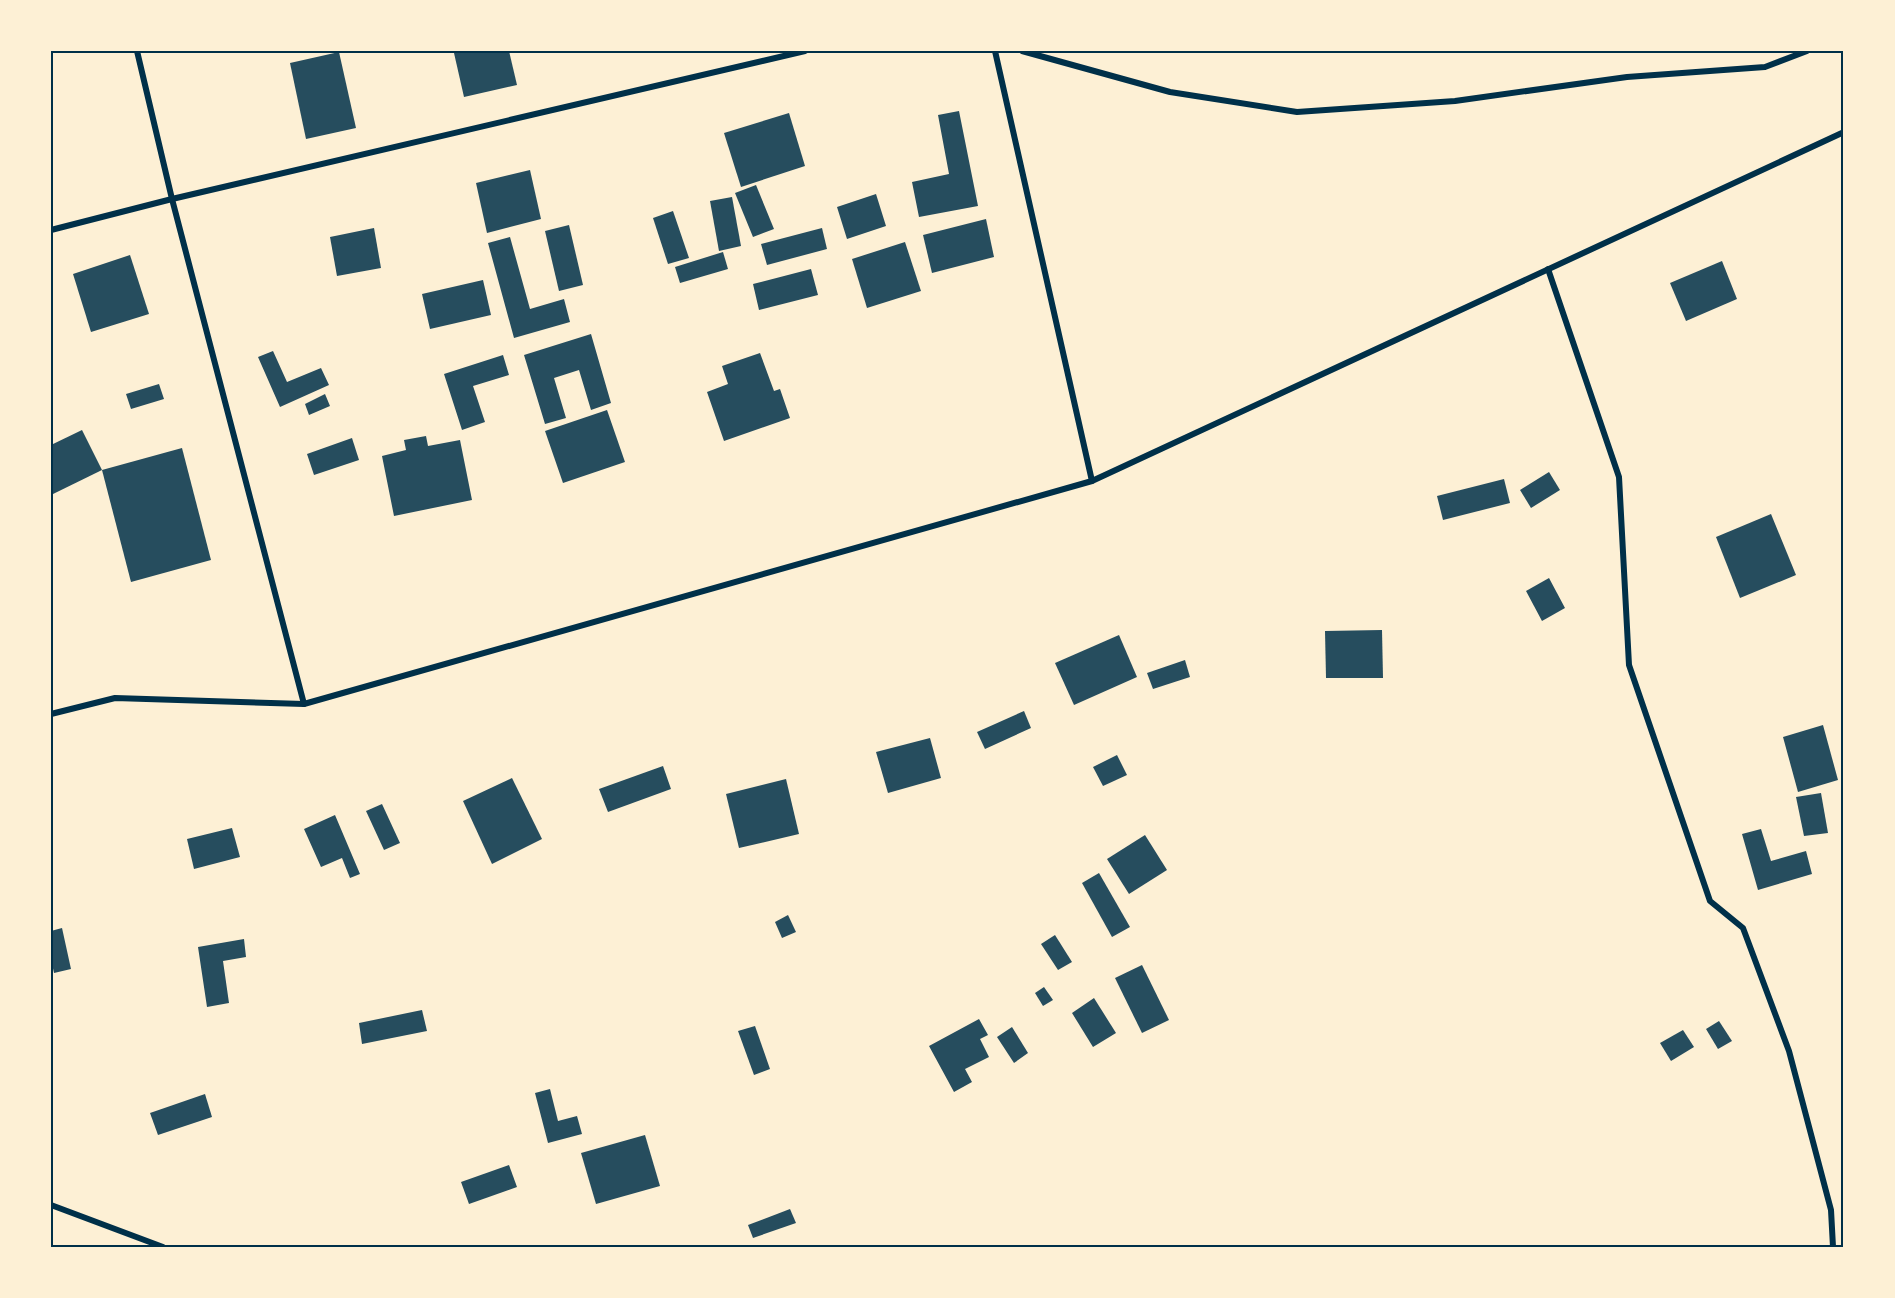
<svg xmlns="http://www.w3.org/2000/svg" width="1895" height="1298" viewBox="0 0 1895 1298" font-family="Poppins,sans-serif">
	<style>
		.building { fill: #264d5e }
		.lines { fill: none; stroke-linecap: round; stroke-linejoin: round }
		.minor { stroke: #003049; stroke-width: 6 }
		.neatline { fill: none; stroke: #003049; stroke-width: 2 }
	</style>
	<rect width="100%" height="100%" fill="#fdf0d5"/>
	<!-- building -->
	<g class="building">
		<path d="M462,51H509L517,85L464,97L454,53Z"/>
		<path d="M339,52L356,128L306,139L290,63Z"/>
		<path d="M959,111L978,206L919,217L912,182L949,174L938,115Z"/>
		<path d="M789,113L805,166L741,187L724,133Z"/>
		<path d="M530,170L541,219L487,233L476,183Z"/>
		<path d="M756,185L774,229L753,237L735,193Z"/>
		<path d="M876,194L886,226L847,239L837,207Z"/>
		<path d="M732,197L741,246L719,251L710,201Z"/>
		<path d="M673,211L689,258L668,264L653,218Z"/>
		<path d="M986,219L994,257L932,273L923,235Z"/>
		<path d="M569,225L583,285L559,291L545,231Z"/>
		<path d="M374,228L381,268L337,276L330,237Z"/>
		<path d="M822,228L827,249L767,265L761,244Z"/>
		<path d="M510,237L530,309L564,299L570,322L514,338L488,243Z"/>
		<path d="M905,242L921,291L867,308L852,259Z"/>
		<path d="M723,252L728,269L680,283L675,267Z"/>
		<path d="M130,255L149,314L91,332L73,274Z"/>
		<path d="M1722,261L1737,299L1686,321L1670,283Z"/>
		<path d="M811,269L818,295L759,310L753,284Z"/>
		<path d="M483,280L491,315L430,329L422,294Z"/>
		<path d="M591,334L611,403L591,410L579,370L554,378L566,418L545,424L524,355Z"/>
		<path d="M273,351L287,382L321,368L329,385L280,407L258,357Z"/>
		<path d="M760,353L774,391L780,389L790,418L724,441L707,392L728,384L722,366Z"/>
		<path d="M503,355L509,375L473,386L485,422L462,430L444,374Z"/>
		<path d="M159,384L164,399L131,409L126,394Z"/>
		<path d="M325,394L330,406L309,415L305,404Z"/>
		<path d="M607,410L625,462L563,483L545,431Z"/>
		<path d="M82,430L102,470L51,495V445Z"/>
		<path d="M426,436L428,446L460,440L472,500L394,516L382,456L406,450L404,440Z"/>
		<path d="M352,438L359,460L314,475L307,454Z"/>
		<path d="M182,448L211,560L131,582L102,470Z"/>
		<path d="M1549,472L1560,490L1531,508L1520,490Z"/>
		<path d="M1504,479L1510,503L1443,520L1437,496Z"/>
		<path d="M1771,514L1796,575L1740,598L1716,537Z"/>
		<path d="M1549,578L1565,608L1542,621L1526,591Z"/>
		<path d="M1382,630L1383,678H1326L1325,631Z"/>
		<path d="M1119,635L1137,677L1074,705L1055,663Z"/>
		<path d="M1185,660L1190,677L1153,689L1147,673Z"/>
		<path d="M1024,711L1031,728L985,749L977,732Z"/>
		<path d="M1823,725L1838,780L1798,792L1783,737Z"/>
		<path d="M930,738L941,778L888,793L876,752Z"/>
		<path d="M1117,755L1127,775L1103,786L1093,767Z"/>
		<path d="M663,766L671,789L608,812L599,789Z"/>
		<path d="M512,778L542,839L492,864L463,801Z"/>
		<path d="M786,779L799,834L739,848L726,794Z"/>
		<path d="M1821,793L1828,833L1804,836L1796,797Z"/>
		<path d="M382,804L400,843L384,850L366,811Z"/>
		<path d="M335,815L360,874L350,878L342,858L321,867L304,829Z"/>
		<path d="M232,828L240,857L194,869L187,839Z"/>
		<path d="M1761,829L1771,861L1806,851L1812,874L1758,890L1742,834Z"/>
		<path d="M1145,835L1167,870L1129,894L1107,859Z"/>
		<path d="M1099,873L1130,927L1112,937L1082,883Z"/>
		<path d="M788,915L796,932L782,938L775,922Z"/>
		<path d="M62,928L71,969L54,973L51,959V931Z"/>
		<path d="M1055,935L1072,962L1058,970L1041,944Z"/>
		<path d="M244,939L246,957L223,961L229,1003L207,1007L198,947Z"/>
		<path d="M1142,965L1169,1020L1142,1033L1115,978Z"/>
		<path d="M1044,987L1053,1000L1043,1006L1035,993Z"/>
		<path d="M1094,998L1116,1033L1093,1047L1072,1013Z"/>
		<path d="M422,1010L427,1031L362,1044L359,1023Z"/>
		<path d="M979,1019L988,1035L980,1039L989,1057L965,1069L972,1082L954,1092L929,1046Z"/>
		<path d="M1719,1021L1732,1041L1718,1049L1706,1029Z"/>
		<path d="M755,1026L770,1069L754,1075L738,1031Z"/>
		<path d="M1012,1027L1028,1053L1014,1063L997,1037Z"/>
		<path d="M1683,1030L1694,1047L1671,1061L1660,1043Z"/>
		<path d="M550,1089L558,1121L577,1116L582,1134L548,1143L535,1093Z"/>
		<path d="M205,1094L212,1117L158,1135L150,1113Z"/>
		<path d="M645,1135L660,1186L596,1204L581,1153Z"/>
		<path d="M509,1165L517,1187L469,1204L461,1182Z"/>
		<path d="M790,1209L796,1223L753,1238L748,1225Z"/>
	</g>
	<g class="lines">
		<!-- minor -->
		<g class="minor">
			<path d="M137,51L172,199L304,704"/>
			<path d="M995,51L1092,481"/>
			<path d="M1022,51L1170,92L1297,112L1455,101L1627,77L1765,67L1807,51"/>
			<path d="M51,230L172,199L805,51"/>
			<path d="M1548,269L1619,477L1629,665L1710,901L1743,928L1789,1051L1831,1210L1833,1247"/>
			<path d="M51,714L115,698L304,704L1092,481L1844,132"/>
			<path d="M51,1205L163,1247"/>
		</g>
	</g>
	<!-- border -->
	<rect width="1895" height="1298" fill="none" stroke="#fdf0d5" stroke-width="105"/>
	<rect x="52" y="52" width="1790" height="1194" class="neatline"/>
</svg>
